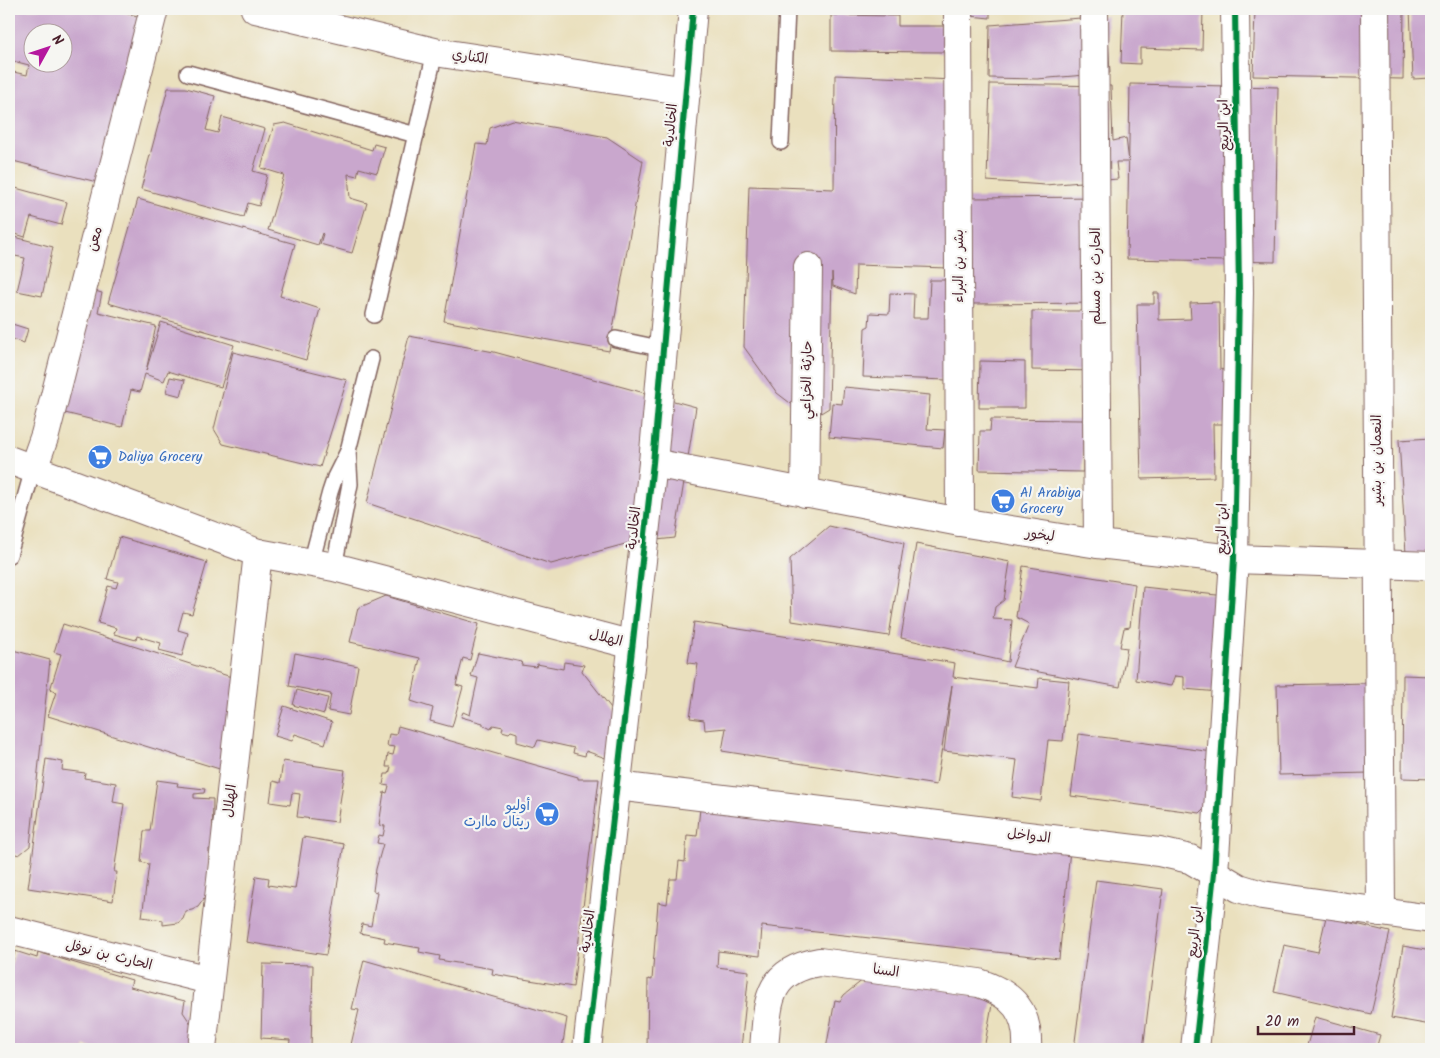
<svg xmlns="http://www.w3.org/2000/svg" width="1440" height="1058" viewBox="0 0 1440 1058" font-family="Kalam,'Playpen Sans Arabic',sans-serif">
	<style>
		.building { fill: #c9a7cd; fill-rule: evenodd }
		.lines { fill: none; stroke-linecap: round; stroke-linejoin: round }
		.service-casing { stroke: #82635e; stroke-width: 18 }
		.minor-casing { stroke: #82635e; stroke-width: 30 }
		.service { stroke: #fff; stroke-width: 15 }
		.minor { stroke: #fff; stroke-width: 28 }
		.cycleway-casing { stroke: #f6f6f2; stroke-width: 9 }
		.cycleway { stroke: #00873e; stroke-width: 6 }
		.labels { text-anchor: middle; dominant-baseline: central; stroke-width: 4.5; stroke-linejoin: round; paint-order: stroke }
		.street-label { font-size: 14px; fill: #4a1f2b; stroke: #f6f6f2 }
		.shop-label { font-size: 14px; fill: #366cbe; stroke: #f6f6f2; text-anchor: start }
	</style>
	<rect width="100%" height="100%" fill="#f6f6f2"/>
	<filter id="ink" filterUnits="userSpaceOnUse"><feTurbulence type="fractalNoise" baseFrequency=".02" numOctaves="2"/><feDisplacementMap in="SourceGraphic" scale="10" xChannelSelector="R" yChannelSelector="G"/><feConvolveMatrix kernelMatrix="1 2 1 2 8 2 1 2 1" color-interpolation-filters="sRGB"/></filter>
	<filter id="wash" filterUnits="userSpaceOnUse"><feTurbulence type="fractalNoise" baseFrequency=".0096" numOctaves="4" result="noise"/><feDisplacementMap in="SourceGraphic" scale="20" xChannelSelector="R" yChannelSelector="G"/><feGaussianBlur stdDeviation="1.12" result="paint"/><feColorMatrix in="noise" values="0 0 0 0 0 0 0 0 0 0 0 0 0 0 0 0 0 1.4 0 .05"/><feComposite in="paint" operator="in"/></filter>
	<g filter="url(#wash)">
		<rect width="100%" height="100%" fill="#eae0be"/>
		<g id="blocks">
			<!-- building -->
			<g class="building">
				<path d="M9,9H108L150,19L109,185L9,160V71L27,75L29,65L9,60ZM32,32H62V62H32Z"/>
				<path d="M911,9H990V18L911,10Z"/>
				<path d="M1123,9H1203L1202,50L1140,48V64L1121,63Z"/>
				<path d="M1255,9H1404L1403,79L1253,76Z"/>
				<path d="M1410,9H1431V78L1413,79Z"/>
				<path d="M831,15L898,16V26H945L944,52L831,51Z"/>
				<path d="M1107,16L1110,73L1037,79L989,78L990,25Z"/>
				<path d="M835,75L954,80L948,268L856,265L855,294L833,286L832,273L829,408L811,419L777,393L744,347L749,186L834,189Z"/>
				<path d="M990,84L1111,86L1113,141L1126,138L1129,162H1116L1118,179L1045,185L987,181Z"/>
				<path d="M1130,84L1278,87L1275,262L1127,259Z"/>
				<path d="M168,88H186L215,96L206,130L218,133L222,117L265,129L253,171L267,175L259,206L248,203L244,217L141,189Z"/>
				<path d="M512,120L607,137L643,161L609,351L444,321L476,144L487,145L490,128Z"/>
				<path d="M285,123L372,150L374,144L385,147L377,173L359,168L357,176L348,174L350,198L367,203L352,253L320,244L323,234L322,233L318,245L268,230L284,175L261,168L274,125Z"/>
				<path d="M12,187L67,202L61,225L31,217L25,237L9,232V199Z"/>
				<path d="M1107,197L1108,303L969,304L968,198Z"/>
				<path d="M138,199L295,244L280,296L320,309L306,360L108,303Z"/>
				<path d="M15,237L53,247L42,296L17,291L25,258L10,255Z"/>
				<path d="M930,280H950L947,380L863,377L865,328L869,326L870,313L889,314L890,293L914,294L913,318H928Z"/>
				<path d="M95,291L102,293L98,312L156,326L146,371L161,322L234,345L221,387L168,371L164,381L145,374L140,392L131,390L122,427L65,413Z"/>
				<path d="M1154,293H1159V320L1191,319L1190,303L1219,302L1220,369L1231,372L1232,424H1213L1214,477L1141,479L1137,304H1154Z"/>
				<path d="M1032,311H1104L1103,371L1032,370Z"/>
				<path d="M9,323L28,329L24,343L9,338Z"/>
				<path d="M409,336L494,352L696,407L675,538L629,543L551,564L367,503Z"/>
				<path d="M233,352L347,380L320,467L223,444L214,429Z"/>
				<path d="M980,361L1025,362V408H979Z"/>
				<path d="M170,377L185,380L181,396L166,392Z"/>
				<path d="M844,387L930,395L927,429L945,430L943,448L829,437L832,403L842,404Z"/>
				<path d="M991,419L1083,420V472L979,470L980,431H990Z"/>
				<path d="M1431,438V553L1406,554L1399,440Z"/>
				<path d="M829,526L904,543L889,636L792,621L790,559Z"/>
				<path d="M119,537L207,562L192,614L183,612L178,630L188,633L182,656L159,650L161,643L137,636L136,640L114,634L116,628L98,623L108,586L116,588L118,582L107,579Z"/>
				<path d="M916,544L1010,562L1004,600L995,607L993,619L1012,620L1008,662L901,638Z"/>
				<path d="M1023,566L1135,584L1130,627L1124,628L1120,647L1127,648L1120,687L1012,667L1029,624L1016,617Z"/>
				<path d="M1143,587L1226,596L1219,692L1184,689V677L1175,676L1171,686L1136,680Z"/>
				<path d="M386,596L479,624L470,660L463,658L456,685L463,687L452,727L430,721L433,708L411,701L420,658L350,642L358,608Z"/>
				<path d="M694,622L955,663L953,677L1038,688L1039,678L1069,681L1063,741L1048,740L1041,801L1012,797L1017,760L944,751L952,685L936,785L722,751L726,728L705,730L704,720L690,718L698,664L688,663Z"/>
				<path d="M63,624L241,680L226,771L48,716L56,692L50,690L61,654L54,652Z"/>
				<path d="M9,649L50,660L30,846L19,855L9,852Z"/>
				<path d="M295,653L358,666L349,715L328,711L331,694L289,686Z"/>
				<path d="M478,653L522,662L521,665L536,667L537,664L563,669L564,662L584,665L582,671L615,713L611,760L586,751L585,756L573,753L574,748L538,740L535,747L517,742V733L511,731L509,733L502,731L503,727L493,725L491,729L483,725V723L461,717L463,712L470,715L478,678L471,676Z"/>
				<path d="M1403,675L1431,676V779L1402,778Z"/>
				<path d="M1369,683L1371,773L1279,775L1277,685Z"/>
				<path d="M297,690L328,698L324,714L293,705Z"/>
				<path d="M284,706L332,722L325,744L295,734L292,741L275,736Z"/>
				<path d="M398,726L578,777V779H599L573,987L492,974L493,969L439,960L440,956L419,952L420,948L384,942L385,938L360,933L362,924L371,926L377,892L373,891L376,869L383,844L377,843L379,835L383,836L385,826L379,825L384,792L387,793L389,786L383,785L385,774H389L391,767H386L388,754L393,755L395,747L387,746L389,734L396,735Z"/>
				<path d="M1079,734L1220,753L1215,798L1200,813L1071,796Z"/>
				<path d="M46,759L63,762L62,770L85,773L84,778L116,783L113,802L124,804L114,872H117L113,901L28,888Z"/>
				<path d="M283,761L345,770L337,822L297,817L300,794L292,793L290,805L270,802L273,781L280,783Z"/>
				<path d="M157,780L178,783L177,786L205,789L204,793L194,794V798L213,799L212,848L209,849V860H210L206,896L198,907L192,910L186,911L183,919L178,923L163,925V920L142,917L149,864L141,862L144,831H150Z"/>
				<path d="M700,809L1070,850L1059,959L762,926L760,956L718,951L717,967L749,971L741,1049H647L648,979L652,980L658,902L667,904L670,879H677L679,861L685,862L687,835L697,836Z"/>
				<path d="M303,837L344,844L326,955L246,942L256,876L269,878L268,885L295,889Z"/>
				<path d="M1096,880L1163,889L1143,1049H1074Z"/>
				<path d="M1326,917L1390,932L1371,1014L1274,992L1284,945L1318,952Z"/>
				<path d="M1403,946L1431,951V1025L1391,1018Z"/>
				<path d="M15,951L37,958L38,952L132,980L130,987L185,1001L183,1012L193,1027L194,1049H95L85,1046L84,1049H9V973Z"/>
				<path d="M364,960L567,1018L562,1049H350L359,1010L352,1009Z"/>
				<path d="M263,964L313,965L311,1049H289L290,1040L261,1038Z"/>
				<path d="M869,975L993,999L984,1049H826L835,1000L840,1001L844,995Z"/>
				<path d="M1315,1017L1380,1035L1376,1049H1306Z"/>
			</g>
		</g>
	</g>
	<g filter="url(#ink)">
		<use href="#blocks" fill-opacity="0" stroke="#82635e" stroke-width="1"/>
		<g class="lines">
			<defs>
				<g id="service">
					<path d="M188,73L416,135"/>
					<path d="M781,142L787,9"/>
					<path d="M374,315L435,52"/>
					<path d="M616,339L664,349"/>
					<path d="M9,555L33,469"/>
					<path d="M311,563L330,492L335,477L348,451L371,359"/>
					<path d="M334,567L350,484L348,451"/>
				</g>
				<g id="minor">
					<path d="M255,9L435,52L687,91"/>
					<path d="M958,9L960,522"/>
					<path d="M1094,9L1098,544"/>
					<path d="M1375,9L1381,912"/>
					<path d="M9,460L258,553L334,567L633,645"/>
					<path d="M653,463L960,522L1098,544L1234,559L1431,566"/>
					<path d="M33,469L45,435L154,9"/>
					<path d="M805,493L808,267"/>
					<path d="M617,786L1159,852L1190,859L1239,888L1262,895L1431,919"/>
					<path d="M9,930L209,980"/>
					<path d="M202,1049L258,553"/>
					<path d="M587,1049L653,463L693,9"/>
					<path d="M764,1049C768,1004 765,971 819,962L979,983C1013,994 1029,1012 1027,1049"/>
					<path d="M1195,1049L1214,873L1234,559L1239,292L1235,9"/>
				</g>
			</defs>
			<!-- service casing -->
			<use href="#service" class="service-casing"/>
			<!-- minor casing -->
			<use href="#minor" class="minor-casing"/>
			<!-- service -->
			<use href="#service" class="service"/>
			<!-- minor -->
			<use href="#minor" class="minor"/>
			<defs>
				<g id="cycleway">
					<path d="M587,1049L653,463L693,9"/>
					<path d="M1195,1049L1214,873L1234,559L1239,292L1235,9"/>
				</g>
			</defs>
			<!-- cycleway casing -->
			<use href="#cycleway" class="cycleway-casing"/>
			<!-- cycleway -->
			<use href="#cycleway" class="cycleway"/>
		</g>
	</g>
	<!-- icons -->
	<defs>
		<symbol id="supermarket-disc" viewBox="-11 -11 22 22"><circle r="9.5" fill="#3f7fe0" stroke="#f6f6f2"/><path d="M-6-5.5h2.5l.6 2H6L4.5 2H-2.5L-4.4-4H-6ZM-1.5 3.2a1.3 1.3 0 1 0 .1 0ZM3 3.2a1.3 1.3 0 1 0 .1 0Z" fill="#fff"/></symbol>
	</defs>
	<g fill-rule="evenodd">
		<use href="#supermarket-disc" x="86" y="443" width="28" height="28"/>
		<use href="#supermarket-disc" x="989" y="487" width="28" height="28"/>
		<use href="#supermarket-disc" x="533" y="800" width="28" height="28"/>
	</g>
	<g class="labels">
		<!-- street labels -->
		<g class="street-label">
			<text transform="translate(470 57) rotate(9)">الكناري</text>
			<text transform="translate(671 125) rotate(-85)">الخالدية</text>
			<text transform="translate(1224 125) rotate(-91)">ابن الربيع</text>
			<text transform="translate(95 239) rotate(-76)">معن</text>
			<text transform="translate(959 266) rotate(-90)">بشر بن البراء</text>
			<text transform="translate(1096 276) rotate(-90)">الحارث بن مسلم</text>
			<text transform="translate(807 380) rotate(-89)">حارثة الخزاعي</text>
			<text transform="translate(1377 460) rotate(-90)">النعمان بن بشير</text>
			<text transform="translate(634 528) rotate(-84)">الخالدية</text>
			<text transform="translate(1222 529) rotate(-89)">ابن الربيع</text>
			<text transform="translate(1040 535) rotate(9)">لبخور</text>
			<text transform="translate(606 638) rotate(14)">الهلال</text>
			<text transform="translate(230 801) rotate(-83)">الهلال</text>
			<text transform="translate(1029 836) rotate(7)">الدواخل</text>
			<text transform="translate(588 931) rotate(-83)">الخالدية</text>
			<text transform="translate(1195 932) rotate(-84)">ابن الربيع</text>
			<text transform="translate(109 955) rotate(14)">الحارث بن نوفل</text>
			<text transform="translate(886 971) rotate(8)">السنا</text>
		</g>
		<!-- shop labels -->
		<g class="shop-label">
			<text x="118" y="457">Daliya Grocery</text>
			<text x="1020" y="493">Al Arabiya<tspan x="1020" dy="16">Grocery</tspan></text>
			<text x="530" y="806" text-anchor="end">أوليو<tspan x="530" dy="16">ريتال ماارت</tspan></text>
		</g>
	</g>
	<!-- margin -->
	<rect width="1440" height="1058" fill="none" stroke="#f6f6f2" stroke-width="30"/>
	<!-- north arrow -->
	<g transform="translate(48 48) rotate(50)"><circle r="24" fill="#f6f6f2" stroke="#b1a0a2"/>
	<path d="M0-4L9 19L0 12L-9 19Z" fill="#b5179e"/>
	<text y="-8" font-size="14" font-weight="bold" text-anchor="middle" fill="#4a1f2b">N</text>
	</g>
	<!-- scale -->
	<path d="M1258 1026v8h96v-8" fill="none" stroke="#4a1f2b" stroke-width="2.5"/>
	<text x="1265" y="1026" font-size="15" fill="#4a1f2b" stroke="#f6f6f2" stroke-width="4" paint-order="stroke">20 m</text>
</svg>
